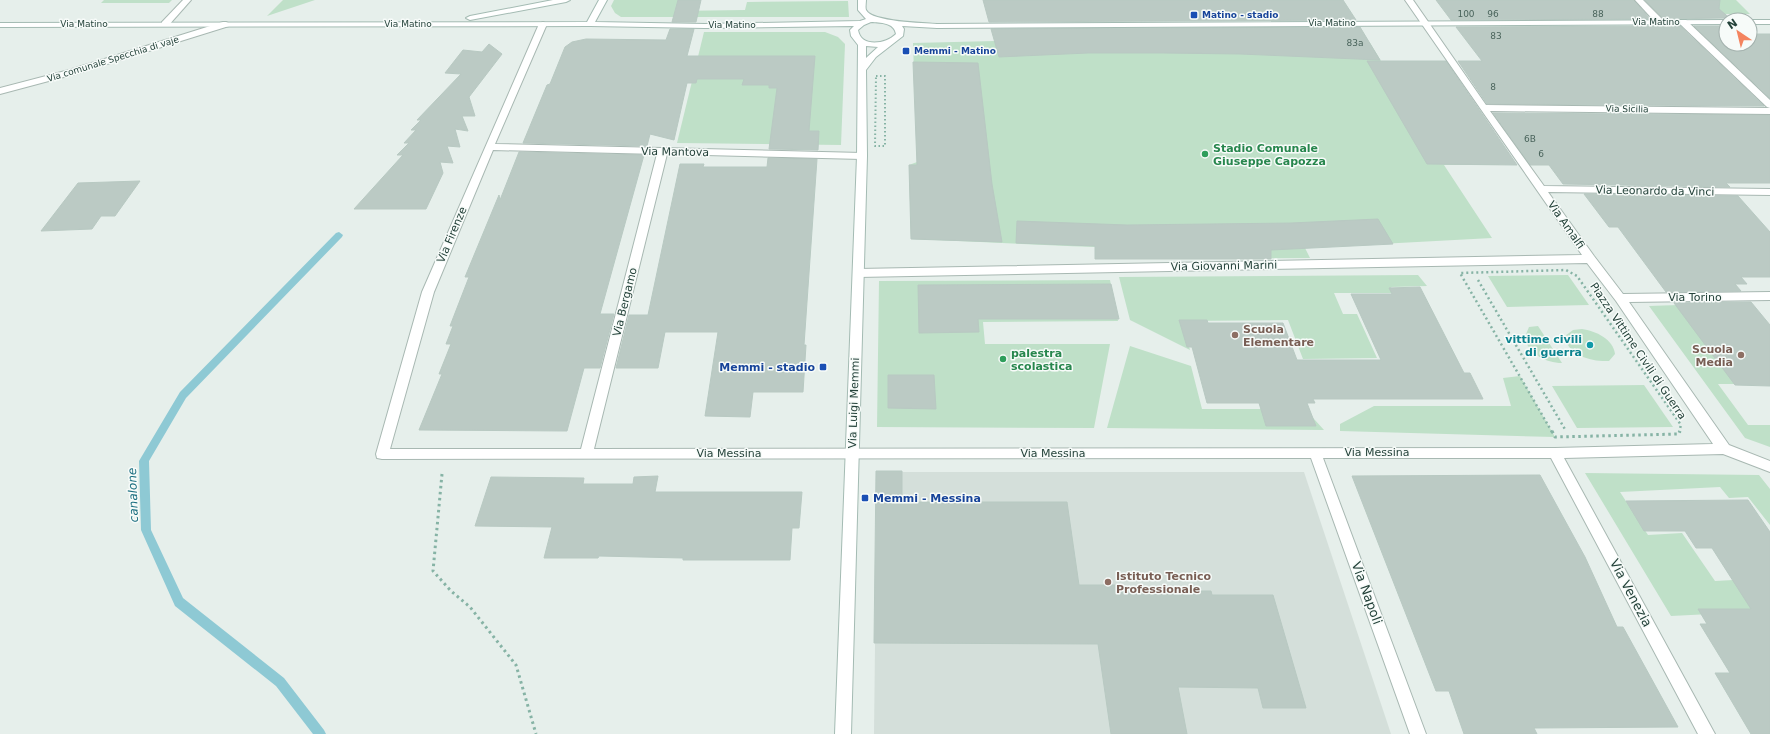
<svg xmlns="http://www.w3.org/2000/svg" width="1770" height="734" viewBox="0 0 1770 734" font-family="'DejaVu Sans',sans-serif">
	<style>
		.built { fill: #d4dfda }
		.green { fill: #bfe0c8 }
		.lines { fill: none; stroke-linecap: round; stroke-linejoin: round }
		.stream { fill: #8ec9d4; fill-rule: evenodd }
		.building { fill: #bbcac4; stroke: #b8c9c2 }
		.street-casing { stroke: #a8b8b2; stroke-width: 2 }
		.secondary-casing { stroke: #a4bbb3; stroke-width: 2 }
		.path-far2 { stroke: #86b3a5; stroke-width: 2; stroke-dasharray: 1.5 2.5; stroke-linecap: butt }
		.path-far1 { stroke: #86b3a5; stroke-width: 2.5; stroke-dasharray: 2 3; stroke-linecap: butt }
		.path { stroke: #86b3a5; stroke-width: 3; stroke-dasharray: 2.5 3.5; stroke-linecap: butt }
		.street { fill: #fff; fill-rule: evenodd }
		.secondary { fill: #fff; fill-rule: evenodd }
		.transit-dot { fill: #1a4fb4; stroke: #f7fbf9; stroke-width: 1.5 }
		.leisure-dot { fill: #2e9e5b; stroke: #f7fbf9; stroke-width: 1.5 }
		.education-dot { fill: #8d6e63; stroke: #f7fbf9; stroke-width: 1.5 }
		.culture-dot { fill: #0f9aa8; stroke: #f7fbf9; stroke-width: 1.5 }
		.labels { text-anchor: middle; dominant-baseline: central; stroke-width: 3; stroke-linejoin: round; paint-order: stroke }
		.number-label { font-size: 9px; fill: #4a645c }
		.far-transit-label { font-size: 9px; font-weight: bold; fill: #164399; stroke: #f7fbf9; text-anchor: start }
		.far-street-label { font-size: 9px; fill: #24423a; stroke: #f7fbf9 }
		.leisure-label { font-size: 11px; font-weight: bold; fill: #27864d; stroke: #f7fbf9; text-anchor: start }
		.street-label { font-size: 11px; fill: #24423a; stroke: #f7fbf9 }
		.education-label { font-size: 11px; font-weight: bold; fill: #785e54; stroke: #f7fbf9; text-anchor: start }
		.culture-label { font-size: 11px; font-weight: bold; fill: #0d838f; stroke: #f7fbf9; text-anchor: end }
		.transit-label { font-size: 11px; font-weight: bold; fill: #164399; stroke: #f7fbf9; text-anchor: end }
		.water-label { font-size: 12px; font-style: italic; fill: #1c6f80; stroke: #f7fbf9 }
		.near-street-label { font-size: 13px; fill: #24423a; stroke: #f7fbf9 }
	</style>
	<rect width="100%" height="100%" fill="#e6efeb"/>
	<!-- built -->
	<path class="built" d="M877,472H1304L1391,734H874Z"/>
	<!-- green -->
	<g class="green">
		<path d="M104,0H172L169,3H101Z"/>
		<path d="M283,0H315L267,16Z"/>
		<path d="M614,0H679L675,11L745,10L747,2L848,1L849,17H621L615,13L611,6Z"/>
		<path d="M1714,0H1736L1750,14H1713Z"/>
		<path d="M704,32H825L838,37L845,44L841,145L677,143Z"/>
		<path d="M995,41L1370,43L1381,61L1500,165H1444L1492,238L1305,248L1310,258L1132,259L1130,248C1057,246 984,242 911,239L909,165L917,162L913,43Z"/>
		<path d="M1418,275L1427,286L1391,287L1394,293H1334L1343,314H1357L1377,358L1303,359L1288,320L1182,321L1190,350L1130,320L1119,277Z"/>
		<path d="M1568,275L1589,305L1507,307L1488,276Z"/>
		<path d="M1110,280L1118,321L983,322L985,344H1110L1094,428L877,427L879,281Z"/>
		<path d="M1678,305L1737,384H1718L1748,425H1770V447L1745,438L1649,306Z"/>
		<path d="M1538,326L1562,363C1545,363 1531,354 1524,339L1529,327Z"/>
		<path d="M1582,329C1596,331 1613,339 1615,354L1609,361C1593,362 1567,356 1565,336L1573,330Z"/>
		<path d="M1130,346L1191,366L1202,409H1305L1324,430L1107,428Z"/>
		<path d="M1520,376L1555,437L1340,431V424L1374,406H1511L1503,378Z"/>
		<path d="M1644,385L1673,427L1577,428L1552,386Z"/>
		<path d="M1585,473L1759,475L1770,489V525L1748,497L1729,498L1720,487L1620,492L1648,535L1682,533L1715,581L1770,578V611L1671,616Z"/>
	</g>
	<g class="lines">
		<!-- stream -->
		<path class="stream" d="M339,232L343,235L342,237L186,398L149,461L151,530L183,598L284,678L324,730L326,734H313L276,686L175,606L141,530L139,461L180,392L336,233Z"/>
	</g>
	<!-- building -->
	<g class="building">
		<path d="M678,0H701L696,22H672Z"/>
		<path d="M983,0H1343L1356,20L989,22Z"/>
		<path d="M1436,0H1634L1650,19L1451,20Z"/>
		<path d="M1645,0H1720L1719,9L1732,20L1726,18L1664,19Z"/>
		<path d="M1680,26L1764,106L1487,104L1458,61H1482L1456,27Z"/>
		<path d="M1694,26H1726V44H1750V34H1770V98Z"/>
		<path d="M1360,27L1380,60L1240,54L1164,53H1088L999,57L991,29Z"/>
		<path d="M670,29H694L687,56H815L809,131H819L818,150L769,149L777,88H769V85H742L744,79H697L696,83H687L674,140L650,134L647,146L523,143L547,85L550,84L565,47L572,42L586,39L666,40Z"/>
		<path d="M489,44L502,54L469,97L475,116H462L468,131L455,129L460,147L447,146L453,163L440,162L443,173L426,209H354L403,155H397L409,143H404L416,130H411L421,120H417L461,74L445,73L463,50L482,52Z"/>
		<path d="M1367,61H1446L1517,165L1427,164Z"/>
		<path d="M913,62L978,63L992,184L1002,242L911,239L909,165H917Z"/>
		<path d="M1493,113L1770,115V183H1726L1730,187L1563,184L1549,165H1530Z"/>
		<path d="M519,152L644,155L600,314H614L600,368H584L567,431L419,430L442,374H439L451,344H446L453,326H450L469,277H465L499,195L500,200Z"/>
		<path d="M768,158L817,159L804,345H806L803,392H753L750,417L705,416L718,332H665L658,368H616L629,315H648L680,164H704L703,167H767Z"/>
		<path d="M140,181L115,216H101L92,229L41,231L78,183Z"/>
		<path d="M1584,194L1738,196L1770,232V277H1741L1747,284H1735L1741,291L1666,292L1618,227H1609Z"/>
		<path d="M1378,219L1393,244L1271,250V259H1095V246L1016,243L1017,221L1127,225L1291,223Z"/>
		<path d="M1111,284L1119,319H978L979,332L919,333L918,285Z"/>
		<path d="M1420,287L1464,373H1470L1483,399H1313L1315,403H1307L1316,426H1266L1259,403H1207L1192,347H1187L1179,320H1207L1208,323H1283L1297,360H1381L1351,294H1392L1389,288Z"/>
		<path d="M1751,302L1770,325V386L1735,385L1674,303Z"/>
		<path d="M888,375H934L936,409L888,408Z"/>
		<path d="M876,471H902V502H1067L1079,585H1120L1121,591H1211L1212,595H1273L1306,708H1263L1258,688L1178,687L1187,734H1111L1098,644L874,643Z"/>
		<path d="M1540,475L1585,557L1617,627H1623L1678,727L1534,728L1537,734H1464L1449,691H1436L1352,476Z"/>
		<path d="M658,476L655,492H802L799,528H792L790,560H683V558L599,556L598,558H544L552,527L475,526L491,477L584,478L583,484H633L634,477Z"/>
		<path d="M1748,500L1770,532V734H1751L1715,673H1730L1700,624H1707L1698,609H1751L1712,548H1696L1685,531H1644L1626,501Z"/>
	</g>
	<g class="lines">
		<defs>
			<g id="street">
				<path d="M183,0H191L168,26H162V22Z"/>
				<path d="M1405,0H1413L1486,105L1770,108V114L1490,111L1544,186L1770,189V195L1548,192L1594,256L1623,294L1770,292V300L1629,302L1729,445L1770,461V472L1723,454L1564,458L1715,734H1698L1551,458H1323L1426,734H1410L1311,458L382,459L377,458L376,454L422,292L539,24L543,22L547,24L495,144L862,153L867,156L862,159L667,154L594,449L1555,448L1713,444L1616,301L1587,263L858,277L854,276L853,273L854,270L858,269L1582,255ZM493,150L657,154L581,449H390L434,292Z"/>
				<path d="M1635,0H1643L1663,20V24H1657Z"/>
				<path d="M1680,20H1686L1770,100V108L1767,107L1680,24Z"/>
				<path d="M223,22H226L230,24L229,26L75,74L0,94V88L69,70Z"/>
			</g>
			<g id="secondary">
				<path d="M553,0H570L566,2L470,20L466,18L470,16Z"/>
				<path d="M599,0H607L595,22L705,24L860,21L866,19L858,10V0H866C866,3 865,7 866,10C871,22 924,23 937,24L1726,20H1728H1726V24L937,28L902,26L904,29L903,36L876,57L866,70L867,156L851,734H835L857,156L858,45L851,36L850,30L854,26L705,28L590,26L0,27V23L587,22ZM871,22C880,23 894,22 896,34C886,44 861,48 858,30L864,25ZM866,46L878,47L866,58Z"/>
				<path d="M1748,20H1770V24H1750V20Z"/>
			</g>
		</defs>
		<!-- street casing -->
		<use href="#street" class="street-casing"/>
		<!-- secondary casing -->
		<use href="#secondary" class="secondary-casing"/>
		<!-- path-far2 -->
		<path class="path-far2" d="M876,76H885V146H875Z"/>
		<!-- path-far1 -->
		<g class="path-far1">
			<path d="M1478,280L1566,431"/>
			<path d="M1552,432L1460,273L1566,270L1577,276L1681,425L1679,432"/>
		</g>
		<!-- path -->
		<g class="path">
			<path d="M1552,431L1555,437L1679,434L1680,431"/>
			<path d="M442,474L433,571L451,591L470,607L516,665L536,734"/>
		</g>
		<!-- street -->
		<use href="#street" class="street"/>
		<!-- secondary -->
		<use href="#secondary" class="secondary"/>
	</g>
	<!-- markers -->
	<g class="transit-dot">
		<rect x="1190" y="11" width="8" height="8" rx="2"/>
		<rect x="902" y="47" width="8" height="8" rx="2"/>
		<rect x="819" y="363" width="8" height="8" rx="2"/>
		<rect x="861" y="494" width="8" height="8" rx="2"/>
	</g>
	<g class="leisure-dot">
		<circle cx="1205" cy="154" r="4"/>
		<circle cx="1003" cy="359" r="4"/>
	</g>
	<g class="education-dot">
		<circle cx="1235" cy="335" r="4"/>
		<circle cx="1741" cy="355" r="4"/>
		<circle cx="1108" cy="582" r="4"/>
	</g>
	<circle class="culture-dot" cx="1590" cy="345" r="4"/>
	<g class="labels">
		<!-- number labels -->
		<g class="number-label">
			<text x="1466" y="14">100</text>
			<text x="1493" y="14">96</text>
			<text x="1598" y="14">88</text>
			<text x="1496" y="36">83</text>
			<text x="1355" y="43">83a</text>
			<text x="1493" y="87">8</text>
			<text x="1530" y="139">6B</text>
			<text x="1541" y="154">6</text>
		</g>
		<!-- far-transit labels -->
		<g class="far-transit-label">
			<text x="1202" y="15">Matino - stadio</text>
			<text x="914" y="51">Memmi - Matino</text>
		</g>
		<!-- far-street labels -->
		<g class="far-street-label">
			<text x="1656" y="22">Via Matino</text>
			<text x="1332" y="23">Via Matino</text>
			<text x="84" y="24">Via Matino</text>
			<text x="408" y="24">Via Matino</text>
			<text x="732" y="25">Via Matino</text>
			<text transform="translate(113 59) rotate(-17)">Via comunale Specchia di vaje</text>
			<text transform="translate(1627 109) rotate(1)">Via Sicilia</text>
		</g>
		<!-- leisure labels -->
		<g class="leisure-label">
			<text x="1213" y="148">Stadio Comunale<tspan x="1213" dy="13">Giuseppe Capozza</tspan></text>
			<text x="1011" y="353">palestra<tspan x="1011" dy="13">scolastica</tspan></text>
		</g>
		<!-- street labels -->
		<g class="street-label">
			<text transform="translate(675 152) rotate(1)">Via Mantova</text>
			<text transform="translate(1655 191) rotate(1)">Via Leonardo da Vinci</text>
			<text transform="translate(1566 225) rotate(55)">Via Amalfi</text>
			<text transform="translate(452 235) rotate(-67)">Via Firenze</text>
			<text transform="translate(1224 266) rotate(-1)">Via Giovanni Marini</text>
			<text x="1695" y="297">Via Torino</text>
			<text transform="translate(625 302) rotate(-76)">Via Bergamo</text>
			<text transform="translate(1638 351) rotate(56)">Piazza Vittime Civili di Guerra</text>
			<text transform="translate(854 403) rotate(-88)">Via Luigi Memmi</text>
			<text x="1377" y="452">Via Messina</text>
			<text x="729" y="453">Via Messina</text>
			<text x="1053" y="453">Via Messina</text>
		</g>
		<!-- education labels -->
		<g class="education-label">
			<text x="1243" y="329">Scuola<tspan x="1243" dy="13">Elementare</tspan></text>
			<text x="1733" y="349" text-anchor="end">Scuola<tspan x="1733" dy="13">Media</tspan></text>
			<text x="1116" y="576">Istituto Tecnico<tspan x="1116" dy="13">Professionale</tspan></text>
		</g>
		<!-- culture labels -->
		<g class="culture-label">
			<text x="1582" y="339">vittime civili<tspan x="1582" dy="13">di guerra</tspan></text>
		</g>
		<!-- transit labels -->
		<g class="transit-label">
			<text x="815" y="367">Memmi - stadio</text>
			<text x="873" y="498" text-anchor="start">Memmi - Messina</text>
		</g>
		<!-- water labels -->
		<g class="water-label">
			<text transform="translate(133 495) rotate(-92)">canalone</text>
		</g>
		<!-- near-street labels -->
		<g class="near-street-label">
			<text transform="translate(1367 593) rotate(70)">Via Napoli</text>
			<text transform="translate(1631 593) rotate(62)">Via Venezia</text>
		</g>
	</g>
	<!-- north arrow -->
	<g transform="translate(1738 32) rotate(325)"><circle r="19" fill="#f7fbf9" stroke="#a3b1ad"/>
	<path d="M0-3L7 15L0 10L-7 15Z" fill="#f4845f"/>
	<text y="-6" font-size="11" font-weight="bold" text-anchor="middle" fill="#24423a">N</text>
	</g>
</svg>
